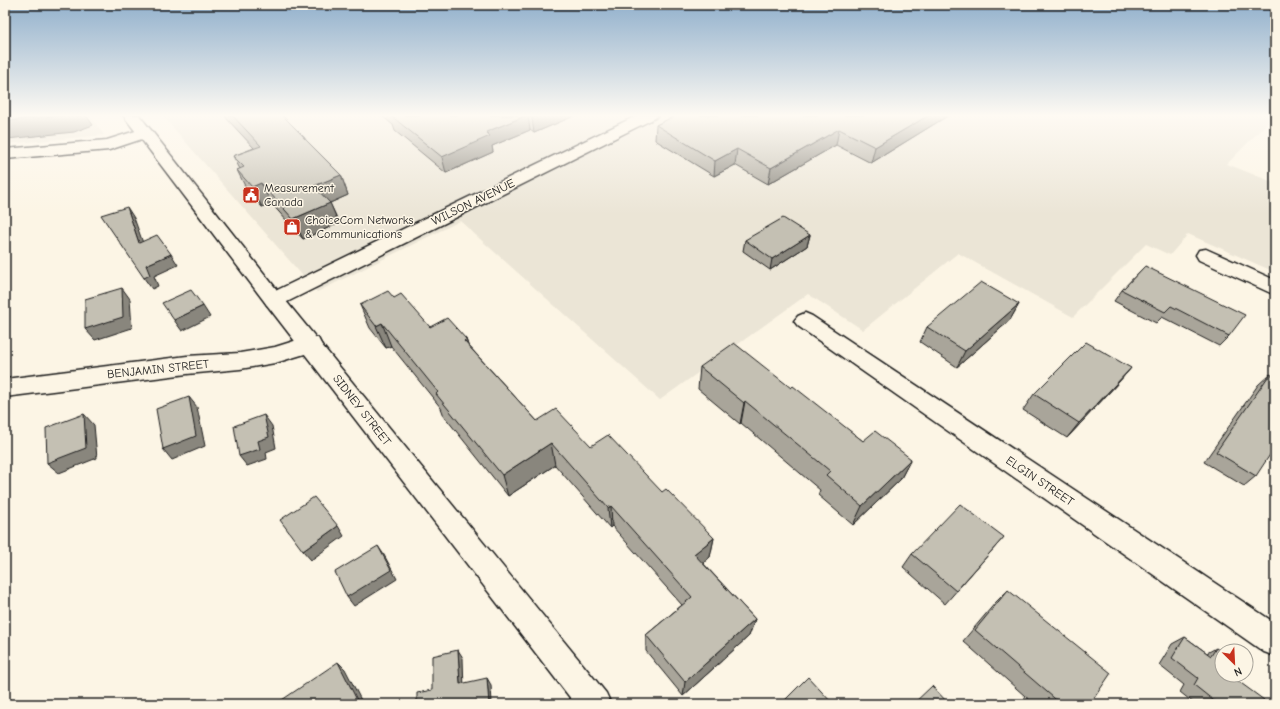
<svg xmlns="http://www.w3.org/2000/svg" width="1280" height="709" viewBox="0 0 1280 709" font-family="'Comic Neue',sans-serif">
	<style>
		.built { fill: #ebe5d6 }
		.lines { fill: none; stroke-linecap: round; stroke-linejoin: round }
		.street-casing { stroke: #1c1c1c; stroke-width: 3 }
		.secondary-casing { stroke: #1c1c1c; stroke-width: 3 }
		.street { fill: #fcf5e5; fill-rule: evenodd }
		.secondary { fill: #fcf5e5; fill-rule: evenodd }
		.wall { fill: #a9a59a; stroke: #1c1c1c }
		.shaded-wall { fill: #89867d; stroke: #1c1c1c }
		.building { fill: #c4c0b3; stroke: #1c1c1c }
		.labels { text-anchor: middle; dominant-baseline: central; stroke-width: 3; stroke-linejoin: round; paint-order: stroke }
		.poi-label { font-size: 12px; fill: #1c1c1c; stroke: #fcf5e5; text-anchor: start }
		.street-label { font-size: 12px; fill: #1c1c1c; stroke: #fcf5e5 }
	</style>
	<rect width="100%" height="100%" fill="#fcf5e5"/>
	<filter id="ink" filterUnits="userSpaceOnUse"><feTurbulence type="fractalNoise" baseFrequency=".025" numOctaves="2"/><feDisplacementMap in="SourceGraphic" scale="8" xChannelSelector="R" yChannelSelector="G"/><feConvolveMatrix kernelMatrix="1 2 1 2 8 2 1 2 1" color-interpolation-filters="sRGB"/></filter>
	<g filter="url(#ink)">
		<!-- built -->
		<g class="built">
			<path d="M5,115H90L104,135L5,144Z"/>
			<path d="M162,115H1275L1227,164L1275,183V272L1188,234L1170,255L1146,244L1073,317L958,253L863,330L808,294L660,400L460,221L317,292Z"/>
		</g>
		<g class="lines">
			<defs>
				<g id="street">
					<path d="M638,115H658L655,118L281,305L274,307L267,305L264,300L267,295Z"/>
					<path d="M145,128L151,130L153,133L151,136L109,150L5,159V149L107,140Z"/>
					<path d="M1206,249L1275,280V295L1199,260L1196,255L1199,250Z"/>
					<path d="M805,313L812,316L1275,623V656L1264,652L798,326L794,321L798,316Z"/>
					<path d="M310,336L318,338L321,344L318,350L275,363L240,369L187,374L5,397V379L187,356L240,353L275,347Z"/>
				</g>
				<path id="secondary" d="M123,115H139L281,295L606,693L611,704H575L267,305Z"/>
			</defs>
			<!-- street casing -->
			<use href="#street" class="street-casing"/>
			<!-- secondary casing -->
			<use href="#secondary" class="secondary-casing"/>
			<!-- street -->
			<use href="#street" class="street"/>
			<!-- secondary -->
			<use href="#secondary" class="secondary"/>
		</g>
		<!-- wall -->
		<g class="wall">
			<path d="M225,115H282L304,137L306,140L341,175L348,195L330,203L339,223L303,239L271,203L262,207L247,190L237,170L240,169L233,156L254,148L227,119Z"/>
			<path d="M381,115H576L534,133L530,130L492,146L493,152L446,173L395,131L393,125Z"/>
			<path d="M677,115H949L871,163L836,145L768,184L735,165L714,176L655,140L656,125Z"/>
			<path d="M810,235L807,246L770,270L743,251L745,240Z"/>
			<path d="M1145,266L1229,336L1219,346L1162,317L1156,323L1114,301L1122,290Z"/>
			<path d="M394,298L430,327L466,339L468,345L537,421L591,446L662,492L714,538L710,557L703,563L755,619L749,636L683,696L646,651V635L682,605L612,526L610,528L555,465L508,496L444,416L441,408L391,346L386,348L370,328L360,305Z"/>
			<path d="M1019,304L1010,320L957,367L920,342L927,327Z"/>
			<path d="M700,367L791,388L863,441L911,459L900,480L853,525L818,495L820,490L741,423L740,424L698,389Z"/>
			<path d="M1131,368L1118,383L1067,438L1023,410L1034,394Z"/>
			<path d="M1270,374L1256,476L1244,486L1204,462L1258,385Z"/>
			<path d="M1004,537L945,604L903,567L912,554Z"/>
			<path d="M1008,590L1090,704H1034L963,641L996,602Z"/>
			<path d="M1185,637L1207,653L1216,648L1238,681L1262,704H1195L1180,692L1184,685L1159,665L1172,644Z"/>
		</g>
		<!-- shaded-wall -->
		<g class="shaded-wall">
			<path d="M63,115H86L93,125L74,132L7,139L5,138V121Z"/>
			<path d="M528,115L530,130L492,146L493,152L446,173L442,157L486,132Z"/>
			<path d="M539,115H576L534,133L532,118Z"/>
			<path d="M929,115H949L871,163L875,147Z"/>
			<path d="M839,129L836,145L768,184L771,168Z"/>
			<path d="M737,149L735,165L714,176L715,161Z"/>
			<path d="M341,175L348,195L323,206L314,186Z"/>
			<path d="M261,183L271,203L262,207L252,187Z"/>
			<path d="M330,203L339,223L303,239L293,219Z"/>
			<path d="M127,207L134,218L147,254L139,243Z"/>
			<path d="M810,235L807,246L770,270L772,259Z"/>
			<path d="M171,254L178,265L154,276L158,286L152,289L144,278L146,265Z"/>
			<path d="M122,288L130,299L132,328L95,340L85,329Z"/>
			<path d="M1019,304L1010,320L957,367L965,351Z"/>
			<path d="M203,306L210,317L182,331L174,320Z"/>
			<path d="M382,323L391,346L386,348L376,326Z"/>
			<path d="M466,339L473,362L464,341Z"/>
			<path d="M1131,368L1118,383L1067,438L1079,423Z"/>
			<path d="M189,397L197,407L205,446L172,460L163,449Z"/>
			<path d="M745,401L741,423L740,424L744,403Z"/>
			<path d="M84,414L94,425L97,458L59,473L47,463Z"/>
			<path d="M264,415L272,426L276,448L266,452L267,459L247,466L239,456L258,441Z"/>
			<path d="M551,443L555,465L508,496L502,475Z"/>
			<path d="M911,459L900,480L853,525L862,506Z"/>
			<path d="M611,506L612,526L610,528L608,508Z"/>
			<path d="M338,526L344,536L311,560L303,551Z"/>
			<path d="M714,538L710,557L692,573L694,554Z"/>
			<path d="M378,546L384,555L397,579L354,606L347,597Z"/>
			<path d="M755,619L749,636L683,696L685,682Z"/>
			<path d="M458,650L463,658L464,691L460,684Z"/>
			<path d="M338,662L345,669L363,704H356Z"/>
			<path d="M487,678L491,685L492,704H489Z"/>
		</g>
		<!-- building -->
		<g class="building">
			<path d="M5,115H63L5,121Z"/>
			<path d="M232,115H282L304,137H303L341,175L314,186L330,203L293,219L261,183L252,187L237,170L244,167L233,156L261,146Z"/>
			<path d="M390,115H527L486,132L490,136L442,157Z"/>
			<path d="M528,115H539L532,118Z"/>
			<path d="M677,115H929L875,147L839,129L771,168L737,149L715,161L656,125Z"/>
			<path d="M127,207L139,243L157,235L171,254L146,265L150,275L144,278L101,215Z"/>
			<path d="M783,218L810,235L772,259L745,240Z"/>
			<path d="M1145,266L1245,315L1229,336L1171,306L1165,312L1122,290Z"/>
			<path d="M981,282L1019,304L965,351L927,327Z"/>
			<path d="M122,288L123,317L85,329V299Z"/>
			<path d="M191,290L203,306L174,320L162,303Z"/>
			<path d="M388,291L394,298L401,294L430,327L447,318L466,339L464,341L537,421L556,409L591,446L608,435L662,492L666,489L714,538L694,554L755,619L685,682L646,635L692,597L611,506L608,508L551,443L502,475L436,394L438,392L382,323L376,326L360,305Z"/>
			<path d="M1086,342L1131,368L1079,423L1034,394Z"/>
			<path d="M734,343L791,388L793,386L863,441L875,431L911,459L862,506L826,475L830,471L745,401L744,403L700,367Z"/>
			<path d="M1270,374L1275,377V447L1256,476L1216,452Z"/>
			<path d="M189,397L196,436L163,449L156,409Z"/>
			<path d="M84,414L86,448L47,463L46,428Z"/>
			<path d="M264,415L269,437L258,441L260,449L239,456L234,426Z"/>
			<path d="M314,497L338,526L303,551L280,520Z"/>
			<path d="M960,504L1004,537L956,591L912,554Z"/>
			<path d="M378,546L391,570L347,597L335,572Z"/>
			<path d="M1008,590L1111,673L1090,704H1061L975,630Z"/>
			<path d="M1185,637L1211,656L1216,648L1222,652V675H1241L1238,681L1264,700L1262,704H1218L1194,685L1198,678L1172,658Z"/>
			<path d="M458,650L460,684L487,678L489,704H417V693L432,690V656Z"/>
			<path d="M338,662L358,702L356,704H276Z"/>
			<path d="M808,677L833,704H781Z"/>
			<path d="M932,686L949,704H913Z"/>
		</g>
	</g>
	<!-- sky -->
	<linearGradient id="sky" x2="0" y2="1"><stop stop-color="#91b0cc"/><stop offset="0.54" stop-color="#fefaf3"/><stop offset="1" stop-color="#fefaf3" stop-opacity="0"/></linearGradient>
	<rect width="1280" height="214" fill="url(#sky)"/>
	<!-- icons -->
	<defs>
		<symbol id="civic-square" viewBox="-11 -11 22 22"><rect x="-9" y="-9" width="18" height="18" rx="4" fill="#c8321e" stroke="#fcf5e5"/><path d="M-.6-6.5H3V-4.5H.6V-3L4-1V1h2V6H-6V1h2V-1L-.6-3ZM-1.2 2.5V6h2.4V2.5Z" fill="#fff"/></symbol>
		<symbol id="shop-square" viewBox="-11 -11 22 22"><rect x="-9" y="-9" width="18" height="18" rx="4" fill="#c8321e" stroke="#fcf5e5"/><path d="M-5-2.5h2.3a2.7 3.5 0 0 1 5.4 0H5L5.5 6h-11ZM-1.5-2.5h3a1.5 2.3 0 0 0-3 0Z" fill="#fff"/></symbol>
	</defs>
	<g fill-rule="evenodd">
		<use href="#civic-square" x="241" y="185" width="20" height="20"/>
		<use href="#shop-square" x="282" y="217" width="20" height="20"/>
	</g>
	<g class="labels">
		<!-- poi labels -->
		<g class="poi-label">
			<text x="264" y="188">Measurement<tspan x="264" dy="14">Canada</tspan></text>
			<text x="305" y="220">ChoiceCom Networks<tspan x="305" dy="14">&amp; Communications</tspan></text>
		</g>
		<!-- street labels -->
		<g class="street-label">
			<text transform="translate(473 202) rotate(-26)">WILSON AVENUE</text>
			<text transform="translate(158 369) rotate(-6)">BENJAMIN STREET</text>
			<text transform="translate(362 410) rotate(52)">SIDNEY STREET</text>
			<text transform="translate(1040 481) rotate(34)">ELGIN STREET</text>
		</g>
	</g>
	<!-- margin -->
	<rect width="1280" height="709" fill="none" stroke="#fcf5e5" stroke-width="20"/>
	<rect x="10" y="10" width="1260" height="689" fill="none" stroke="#1c1c1c" stroke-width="1.5" filter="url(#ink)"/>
	<!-- north arrow -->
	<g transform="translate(1234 663) rotate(156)"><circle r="19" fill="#fcf5e5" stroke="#a29e95"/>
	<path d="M0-3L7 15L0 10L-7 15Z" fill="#c8321e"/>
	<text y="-6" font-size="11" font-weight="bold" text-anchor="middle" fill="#1c1c1c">N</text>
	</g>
</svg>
